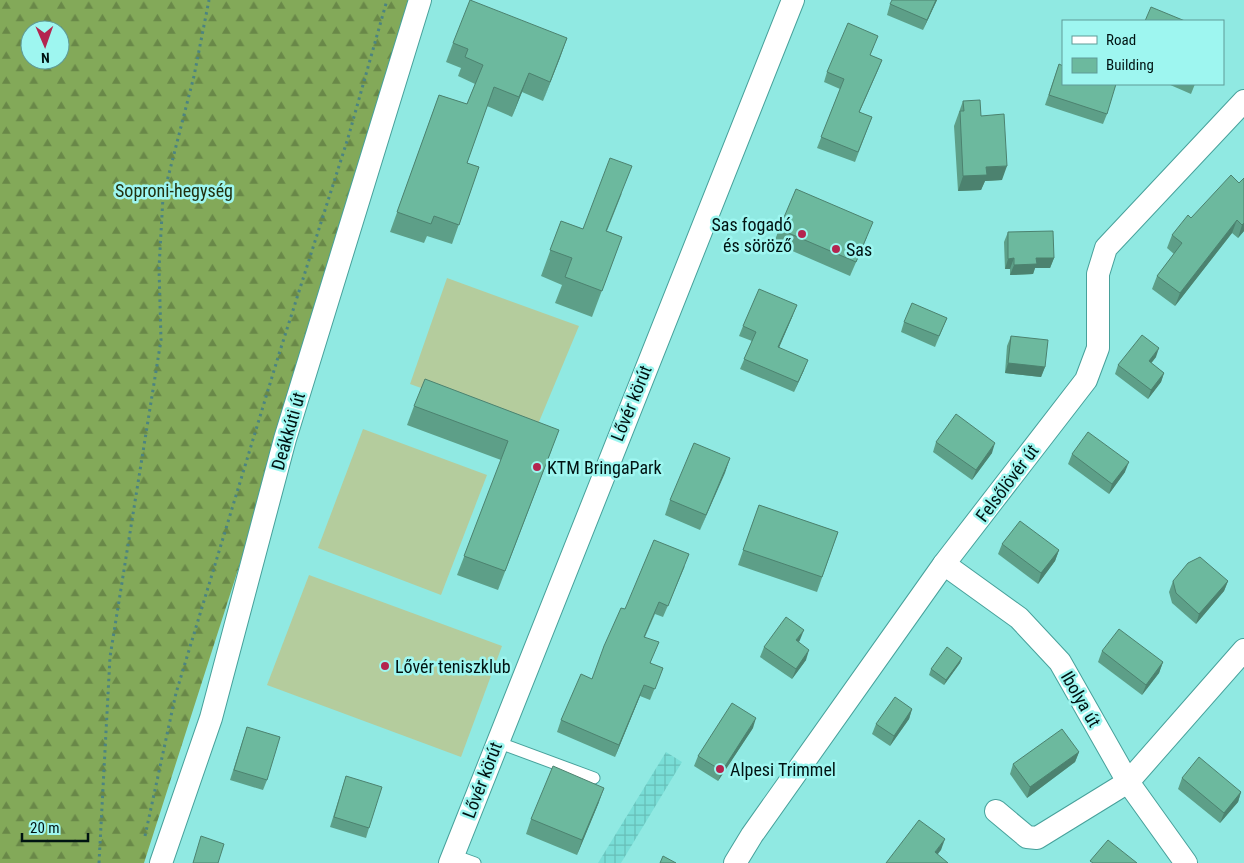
<svg xmlns="http://www.w3.org/2000/svg" width="1244" height="863" viewBox="0 0 1244 863" font-family="'Roboto Condensed',sans-serif">
	<style>
		.industrial { fill: url(#industrial-grid) }
		.forest { fill: url(#forest-firs); fill-rule: evenodd }
		.garden { fill: #b4cc9d }
		.lines { fill: none; stroke-linecap: round; stroke-linejoin: round }
		.service-casing { stroke: #47a19b; stroke-width: 13 }
		.minor-casing { stroke: #47a19b; stroke-width: 24 }
		.path { stroke: #4c8480; stroke-width: 3; stroke-dasharray: 2.5 4; stroke-linecap: butt }
		.service { stroke: #fff; stroke-width: 11 }
		.minor { stroke: #fff; stroke-width: 22 }
		.wall { fill: #5d9f88 }
		.shaded-wall { fill: #4c826f }
		.building { fill: #6cb99e; stroke: #4c826f }
		.poi-dot { fill: #b4244f; stroke: #9ef6f0; stroke-width: 2 }
		.labels { text-anchor: middle; dominant-baseline: central; stroke-width: 5; stroke-linejoin: round; paint-order: stroke }
		.park-label { font-size: 18px; fill: #21300f; stroke: #9ef6f0 }
		.poi-label { font-size: 18px; fill: #001312; stroke: #9ef6f0; text-anchor: start }
		.street-label { font-size: 18px; fill: #001312; stroke: #9ef6f0 }
	</style>
	<defs>
		<pattern id="industrial-grid" width="8" height="8" patternUnits="userSpaceOnUse" patternTransform="scale(1.25)"><rect width="8" height="8" fill="#79ded7"/><path d="M0 4h8M4 0v8" fill="none" stroke="#67beb8"/></pattern>
		<pattern id="forest-firs" width="22" height="20" patternUnits="userSpaceOnUse" patternTransform="scale(1.25)"><rect width="22" height="20" fill="#83a959"/><path d="M5 1l3.5 6h-7zM16 11l3.5 6h-7z" fill="#698848"/></pattern>
	</defs>
	<rect width="100%" height="100%" fill="#90e9e2"/>
	<!-- industrial -->
	<path class="industrial" d="M666,752L682,762L621,863H598Z"/>
	<!-- forest -->
	<path class="forest" d="M0,0H411L284,426L144,863H0ZM30,30H60V60H30Z"/>
	<!-- garden -->
	<g class="garden">
		<path d="M447,278L579,326L536,429L410,384Z"/>
		<path d="M363,429L487,475L441,595L318,548Z"/>
		<path d="M309,575L502,646L461,757L267,685Z"/>
	</g>
	<g class="lines">
		<defs>
			<g id="service">
				<path d="M497,742L594,778"/>
				<path d="M453,855L475,863"/>
			</g>
			<g id="minor">
				<path d="M944,564L1019,618L1060,662L1128,782L1186,863"/>
				<path d="M996,811L1027,837L1037,838L1128,782L1244,650"/>
				<path d="M161,863L211,718L285,439L420,0"/>
				<path d="M450,863L793,0"/>
				<path d="M735,863L752,835L944,564L1086,380L1098,348V274L1106,248L1244,101"/>
			</g>
		</defs>
		<!-- service casing -->
		<use href="#service" class="service-casing"/>
		<!-- minor casing -->
		<use href="#minor" class="minor-casing"/>
		<!-- path -->
		<g class="path">
			<path d="M145,836L176,693L279,354L348,138L387,0"/>
			<path d="M99,863L110,657L161,340L159,268L163,197L194,76L209,0"/>
		</g>
		<!-- service -->
		<use href="#service" class="service"/>
		<!-- minor -->
		<use href="#minor" class="minor"/>
	</g>
	<!-- wall -->
	<g class="wall">
		<path d="M937,0L923,30L887,15L890,4Z"/>
		<path d="M567,38L543,101L522,92L512,117L487,106L467,163L479,167L452,244L427,236L424,243L390,232L439,95L467,104L475,84L458,76L461,68L446,62L453,43Z"/>
		<path d="M874,46L870,55L882,60L859,112L872,117L855,162L817,148L840,89L824,82L827,72Z"/>
		<path d="M1059,64L1107,114L1103,124L1045,105Z"/>
		<path d="M1168,84H1195L1191,94Z"/>
		<path d="M963,101L981,116L1002,180L985,181L981,190L958,191L954,126Z"/>
		<path d="M1244,178V231L1238,238L1232,233L1175,306L1152,289L1157,276L1174,254L1167,248L1172,235L1191,218L1239,183Z"/>
		<path d="M622,193L607,231L622,237L592,317L555,303L562,285L541,276L561,221L583,229Z"/>
		<path d="M779,229L867,237L850,276L774,243Z"/>
		<path d="M1008,232L1054,258L1050,268H1035L1033,274L1010,275V269H1005L1004,242Z"/>
		<path d="M793,315L779,347L804,370L794,392L740,369L752,341L739,336L743,326Z"/>
		<path d="M947,318L935,347L901,332L904,322Z"/>
		<path d="M1011,336L1045,367L1041,377L1005,373L1007,346Z"/>
		<path d="M1156,357L1151,363L1164,373L1161,382L1148,399L1115,374L1118,365Z"/>
		<path d="M414,406L552,449L498,590L457,575L501,460L407,425Z"/>
		<path d="M936,442L992,453L972,480L933,452Z"/>
		<path d="M1072,454L1125,472L1109,494L1068,464Z"/>
		<path d="M730,458L700,530L665,515L670,500Z"/>
		<path d="M759,505L838,532L817,592L738,565Z"/>
		<path d="M1002,544L1059,550L1055,561L1038,584L998,554Z"/>
		<path d="M685,566L663,617L655,614L645,637L651,664L663,668L650,700L640,696L615,757L557,732L561,720L592,679L625,609Z"/>
		<path d="M1173,581H1228L1224,591L1196,624L1172,603L1169,592Z"/>
		<path d="M800,640L799,642L806,660L792,679L760,657L764,647Z"/>
		<path d="M1102,651L1163,662L1159,673L1142,695L1098,662Z"/>
		<path d="M962,658L960,663L944,685L929,675L931,669Z"/>
		<path d="M912,709L909,719L890,746L872,734L876,724Z"/>
		<path d="M247,727L267,780L263,790L230,780Z"/>
		<path d="M753,728L718,781L694,766L698,756Z"/>
		<path d="M1079,752L1075,762L1027,798L1010,774L1013,764Z"/>
		<path d="M346,776L369,828L366,838L330,827Z"/>
		<path d="M1182,778L1241,792L1238,802L1220,823L1178,789Z"/>
		<path d="M599,802L577,855L526,834L531,819Z"/>
	</g>
	<!-- shaded-wall -->
	<g class="shaded-wall">
		<path d="M936,0H937L923,30L927,20Z"/>
		<path d="M567,38L560,58L543,101L550,82Z"/>
		<path d="M882,60L878,70L855,122L859,112Z"/>
		<path d="M529,73L522,92L512,117L519,97Z"/>
		<path d="M1007,166L1002,180L985,181L981,190L958,191L963,176L986,167Z"/>
		<path d="M1237,220L1232,233L1175,306L1180,293Z"/>
		<path d="M1244,223V231L1238,238L1242,225Z"/>
		<path d="M1014,258L1010,269H1005L1008,259Z"/>
		<path d="M1036,258H1054L1050,268H1035L1033,274L1010,275L1014,265Z"/>
		<path d="M797,305L793,315L775,357L778,347Z"/>
		<path d="M1159,348L1156,357L1146,370L1149,361Z"/>
		<path d="M808,360L804,370L794,392L798,382Z"/>
		<path d="M1008,363L1045,367L1041,377L1005,373Z"/>
		<path d="M1164,373L1161,382L1148,399L1151,390Z"/>
		<path d="M995,443L992,453L972,480L976,470Z"/>
		<path d="M730,458L725,473L700,530L706,515Z"/>
		<path d="M1129,462L1125,472L1109,494L1112,484Z"/>
		<path d="M1059,550L1055,561L1038,584L1041,573Z"/>
		<path d="M1228,581L1224,591L1196,624L1199,614Z"/>
		<path d="M804,630L800,640L792,650L796,640Z"/>
		<path d="M809,650L806,660L792,679L796,669Z"/>
		<path d="M962,658L960,663L944,685L946,680Z"/>
		<path d="M1163,662L1159,673L1142,695L1146,685Z"/>
		<path d="M644,685L640,696L615,757L619,745Z"/>
		<path d="M912,709L909,719L890,746L894,736Z"/>
		<path d="M756,718L753,728L718,781L722,771Z"/>
		<path d="M1079,752L1075,762L1027,798L1030,787Z"/>
		<path d="M604,788L599,802L577,855L582,840Z"/>
		<path d="M1241,792L1238,802L1220,823L1224,813Z"/>
		<path d="M945,839L941,850L931,863L935,852Z"/>
	</g>
	<!-- building -->
	<g class="building">
		<path d="M470,0L567,38L550,82L529,73L519,97L494,87L467,163L479,167L459,225L434,216L431,224L397,212L439,95L467,104L483,65L465,57L468,49L453,43Z"/>
		<path d="M892,0H936L927,20L890,4Z"/>
		<path d="M1151,7L1185,21H1145Z"/>
		<path d="M848,23L878,36L870,55L882,60L859,112L872,117L858,152L821,137L844,79L827,72Z"/>
		<path d="M1059,64L1063,66V84H1116L1107,114L1049,95Z"/>
		<path d="M980,100L981,116L1004,114L1007,166L986,167L987,175L963,176L960,111H964L963,101Z"/>
		<path d="M610,158L632,166L606,231L622,237L602,291L565,277L572,258L550,250L561,221L583,229Z"/>
		<path d="M1231,175L1239,183L1244,178V223L1242,225L1237,220L1180,293L1157,276L1182,243L1172,235L1188,215L1191,218Z"/>
		<path d="M796,189L873,222L856,262L779,229Z"/>
		<path d="M1053,231L1054,258H1036L1037,264L1014,265V258L1008,259V232Z"/>
		<path d="M759,289L797,305L778,347L808,360L798,382L744,359L756,332L743,326Z"/>
		<path d="M912,303L947,318L939,336L904,322Z"/>
		<path d="M1142,335L1159,348L1149,361L1164,373L1151,390L1118,365Z"/>
		<path d="M1011,336L1048,340L1045,367L1008,363Z"/>
		<path d="M425,379L559,430L505,571L464,556L508,441L414,406Z"/>
		<path d="M956,414L995,443L976,470L936,442Z"/>
		<path d="M1088,432L1129,462L1112,484L1072,454Z"/>
		<path d="M694,443L730,458L706,515L670,500Z"/>
		<path d="M759,505L838,532L822,577L743,550Z"/>
		<path d="M1020,521L1059,550L1041,573L1002,544Z"/>
		<path d="M654,540L689,554L668,606L659,602L644,637L659,642L650,663L663,668L655,689L644,685L619,745L561,720L581,674L592,679L604,646L621,608L625,609Z"/>
		<path d="M1200,557L1228,581L1199,614L1176,593L1173,581L1188,563Z"/>
		<path d="M786,617L804,630L796,640L809,650L796,669L764,647Z"/>
		<path d="M1119,629L1163,662L1146,685L1102,651Z"/>
		<path d="M947,647L962,658L946,680L931,669Z"/>
		<path d="M895,697L912,709L894,736L876,724Z"/>
		<path d="M732,703L756,718L722,771L698,756Z"/>
		<path d="M247,727L280,737L267,780L234,770Z"/>
		<path d="M1062,729L1079,752L1030,787L1013,764Z"/>
		<path d="M1199,757L1241,792L1224,813L1182,778Z"/>
		<path d="M553,766L604,788L582,840L531,819Z"/>
		<path d="M346,776L382,787L369,828L334,817Z"/>
		<path d="M919,820L945,839L935,852L948,863H886Z"/>
		<path d="M201,836L224,844L218,863H193Z"/>
		<path d="M1108,840L1137,863H1093L1090,861Z"/>
		<path d="M663,856L676,863H660Z"/>
	</g>
	<!-- markers -->
	<g class="poi-dot">
		<circle cx="802" cy="234" r="5"/>
		<circle cx="836" cy="249" r="5"/>
		<circle cx="537" cy="467" r="5"/>
		<circle cx="385" cy="666" r="5"/>
		<circle cx="720" cy="769" r="5"/>
	</g>
	<g class="labels">
		<!-- park labels -->
		<g class="park-label">
			<text x="174" y="190">Soproni-hegység</text>
		</g>
		<!-- poi labels -->
		<g class="poi-label">
			<text x="792" y="224" text-anchor="end">Sas fogadó<tspan x="792" dy="21">és söröző</tspan></text>
			<text x="846" y="249">Sas</text>
			<text x="547" y="467">KTM BringaPark</text>
			<text x="395" y="666">Lővér teniszklub</text>
			<text x="730" y="769">Alpesi Trimmel</text>
		</g>
		<!-- street labels -->
		<g class="street-label">
			<text transform="translate(631 403) rotate(-68)">Lővér körút</text>
			<text transform="translate(288 431) rotate(-74)">Deákkúti út</text>
			<text transform="translate(1007 483) rotate(-53)">Felsőlövér út</text>
			<text transform="translate(1081 699) rotate(60)">Ibolya út</text>
			<text transform="translate(482 780) rotate(-69)">Lővér körút</text>
		</g>
	</g>
	<!-- legend -->
	<rect x="1062" y="20" width="162" height="65" fill="#9ef6f0" stroke="#5f9b97"/>
	<rect x="1072" y="36" width="25" height="8" fill="#ffffff" stroke="#5f9b97"/>
	<text x="1106" y="45" font-size="15" fill="#001312">Road</text>
	<rect x="1072" y="58" width="25" height="15" fill="#6cb99e" stroke="#5f9b97"/>
	<text x="1106" y="70" font-size="15" fill="#001312">Building</text>
	<!-- north arrow -->
	<g transform="translate(45 45) rotate(178)"><circle r="24" fill="#9ef6f0" stroke="#5f9b97"/>
	<path d="M0-4L9 19L0 12L-9 19Z" fill="#b4244f"/>
	<text y="-8" font-size="14" font-weight="bold" text-anchor="middle" fill="#001312">N</text>
	</g>
	<!-- scale -->
	<path d="M22 833v8h66v-8" fill="none" stroke="#001312" stroke-width="2.5"/>
	<text x="30" y="833" font-size="15" fill="#001312" stroke="#9ef6f0" stroke-width="4" paint-order="stroke">20 m</text>
</svg>
